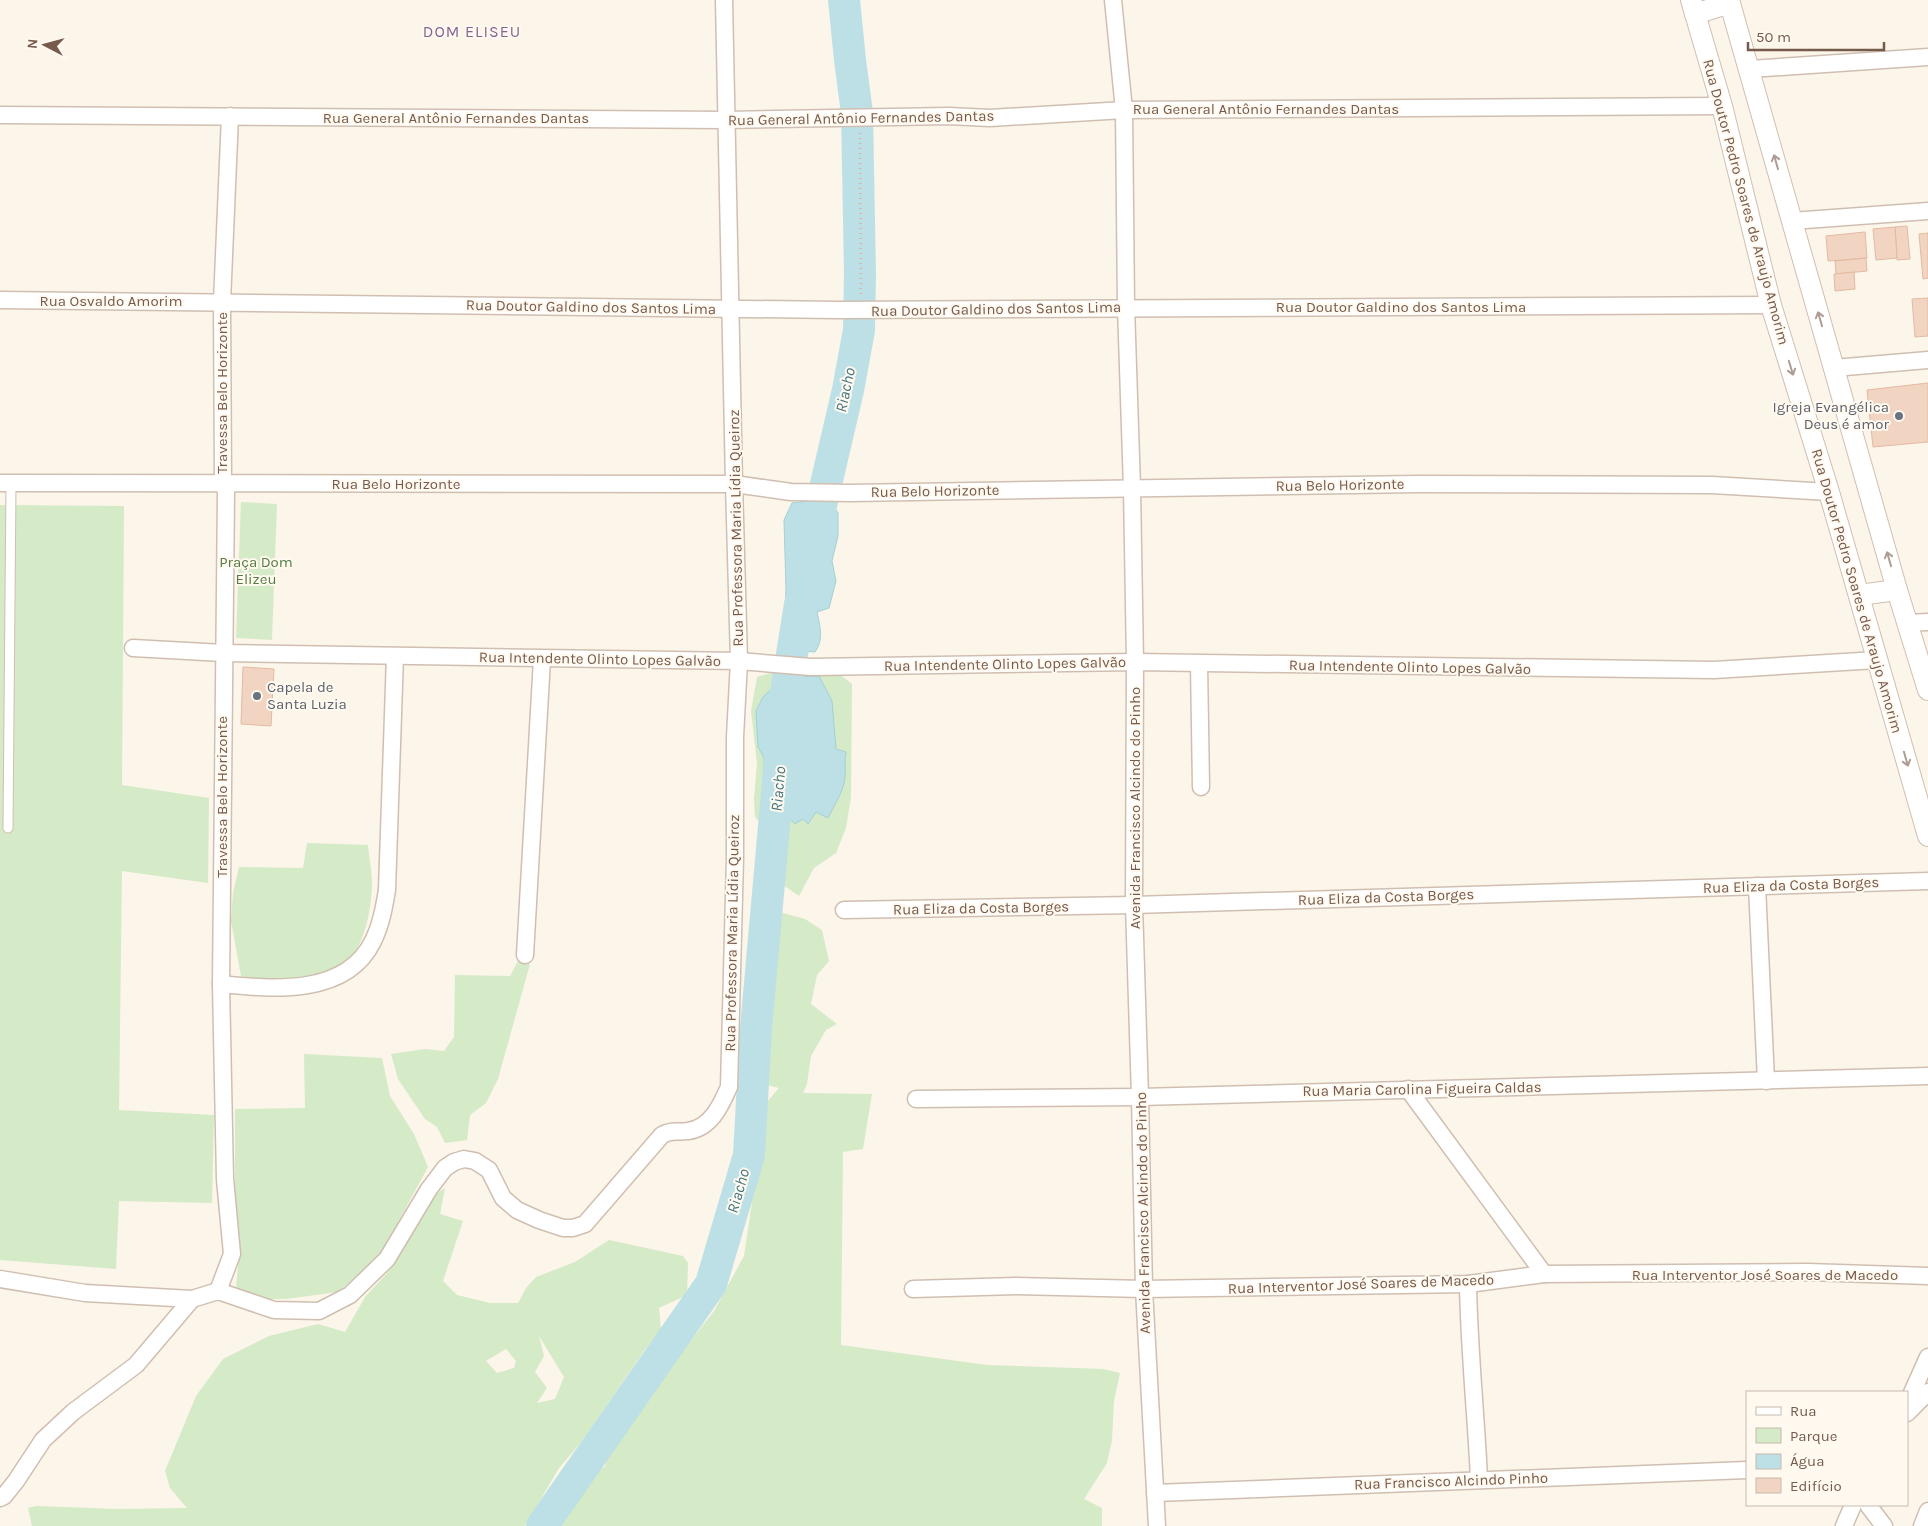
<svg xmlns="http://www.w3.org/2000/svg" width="1928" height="1526" viewBox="0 0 1928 1526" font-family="Karla,sans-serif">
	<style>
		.green { fill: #d5eac7; fill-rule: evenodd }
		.water { fill: #bde0e6; stroke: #a3d0d7 }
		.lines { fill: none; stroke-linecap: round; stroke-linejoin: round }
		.river { stroke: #bde0e6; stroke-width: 32 }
		.building { fill: #f1d4c1; stroke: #e3baa1 }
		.service-casing { stroke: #d0bfb1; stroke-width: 11 }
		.minor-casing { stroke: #d0bfb1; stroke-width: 19 }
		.tertiary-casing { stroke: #d0bfb1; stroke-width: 22 }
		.path { stroke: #d6b7a3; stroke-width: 3; stroke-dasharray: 1 4; stroke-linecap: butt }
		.service { stroke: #fff; stroke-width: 9 }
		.minor { stroke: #fff; stroke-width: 16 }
		.tertiary { stroke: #fff; stroke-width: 20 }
		.oneway { stroke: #ad9d94 }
		.worship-dot { fill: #6b7280; stroke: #fff9ef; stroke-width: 2 }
		.labels { text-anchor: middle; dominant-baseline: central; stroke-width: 4; stroke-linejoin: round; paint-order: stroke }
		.street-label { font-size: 15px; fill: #765b4d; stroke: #fff9ef }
		.worship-label { font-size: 15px; fill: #5b616d; stroke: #fff9ef; text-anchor: end }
		.park-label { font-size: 15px; fill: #557c44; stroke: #fff9ef }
		.neighbourhood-label { font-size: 16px; letter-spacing: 1px; fill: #836592; stroke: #fff9ef }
		.water-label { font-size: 16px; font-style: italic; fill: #437782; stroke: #fff9ef }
	</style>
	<rect width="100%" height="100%" fill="#fcf5e9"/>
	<!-- green -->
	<g class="green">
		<path d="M241,502L277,504L272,640L236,638Z"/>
		<path d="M0,505L124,506L122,785L209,798L208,883L122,871L119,1110L214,1115L212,1203L119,1201L116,1269L0,1260Z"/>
		<path d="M836,671L852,684L851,797L846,828L836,853L814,868L799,896L782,884L783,849L755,817L754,799L757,763L751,711L757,677L774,672Z"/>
		<path d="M307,843L368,845C369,857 372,871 372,883C372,907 365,945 347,962C342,968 321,976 313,978C290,985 264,983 241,976L231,921L233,893L239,867L303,868Z"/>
		<path d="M783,913L805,919L822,930L829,961L817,975L811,1004L837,1024L826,1030L811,1056L807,1084L803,1093L872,1094L863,1149L843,1152L841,1345L987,1365L1103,1369L1120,1373L1114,1401L1112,1440L1107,1463L1084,1499L1102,1508V1526H553L584,1480L605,1466L610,1448L645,1399L714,1311L744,1256L767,1102L779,1088L744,1079V1054L751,918Z"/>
		<path d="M518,961L530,964L498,1079L486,1103L470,1115L467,1140L445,1143L437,1127L425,1119L398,1079L391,1054L425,1049L444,1051L454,1037L455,975L510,976Z"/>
		<path d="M304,1054L382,1058L390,1096L414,1134L428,1167L378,1259L338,1292L286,1299H262L236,1288L240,1243L235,1210V1109L305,1108Z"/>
		<path d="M445,1188L440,1214L463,1221L443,1281L457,1295L490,1303H518L526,1288L536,1277L575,1262L609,1240L683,1256L688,1263L687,1295L659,1308L661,1329L644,1351L582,1441L559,1468L525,1526H32L28,1508L36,1506L118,1509L187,1508L170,1488L165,1471L196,1396L223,1359L269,1336L318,1324L345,1332L365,1297L389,1271L436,1194ZM539,1336L564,1377L555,1399L537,1403L547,1388L535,1372L544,1356ZM506,1349L516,1361L514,1368L497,1373L486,1361Z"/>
	</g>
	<!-- water -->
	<g class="water">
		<path d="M814,500L831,502L838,513V536L832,561L836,581L829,608L817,612C820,626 824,640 815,652L802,651L789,647L784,631L786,589L784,520L792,503Z"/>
		<path d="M819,676L832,701L836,749L846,752C844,761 846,768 845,777C844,791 834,805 828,818L816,812L808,824L803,819L795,824L780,808L770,779L771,769L764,768V758L758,747L756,711L763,697L777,684L799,677Z"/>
	</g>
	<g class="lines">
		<!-- river -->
		<g class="river">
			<path d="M816,527L848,390L859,330L860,274L857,113L850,60L844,0"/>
			<path d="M542,1526L711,1284L749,1155L756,1028L786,692L800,604"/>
		</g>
	</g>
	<!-- building -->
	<g class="building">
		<path d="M1907,226L1910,259L1897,260L1895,227Z"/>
		<path d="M1895,227L1897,258L1876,260L1873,229Z"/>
		<path d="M1865,232L1867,258L1828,261L1826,236Z"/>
		<path d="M1928,233V278L1923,279L1919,234Z"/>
		<path d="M1866,258L1867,271L1836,274L1835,261Z"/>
		<path d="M1854,272L1855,289L1835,291L1834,274Z"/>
		<path d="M1928,298V336L1915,337L1912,299Z"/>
		<path d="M1928,383V442L1873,447L1867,390Z"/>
		<path d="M243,667L274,669L271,726L241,724Z"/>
	</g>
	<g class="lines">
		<defs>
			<path id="service" d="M8,828L11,484"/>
			<g id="minor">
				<path d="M1113,0L1124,110L1126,307L1132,488L1135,662L1134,905L1140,1097L1144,1289L1157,1526"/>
				<path d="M1750,69L1928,57"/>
				<path d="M0,115L727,120L949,116L990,118L1124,110L1722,106"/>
				<path d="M1792,221L1928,211"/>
				<path d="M0,300L837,310L1771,305"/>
				<path d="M1834,368L1928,360"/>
				<path d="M0,483L734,484L791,492L850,493L1417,484L1712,485L1829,492"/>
				<path d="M1907,623L1928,622"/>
				<path d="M133,648L223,653L739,661L811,667L1135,662L1714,670L1877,660"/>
				<path d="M1199,664L1201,787"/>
				<path d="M1757,886L1766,1081"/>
				<path d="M844,910L1134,905L1928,881"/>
				<path d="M525,955L542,659"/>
				<path d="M221,984C271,989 346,997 373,941C381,925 384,908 387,890L395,656"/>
				<path d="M1408,1089L1544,1274"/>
				<path d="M916,1099L1140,1097L1928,1076"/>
				<path d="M0,1279L85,1293L192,1299L218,1291L274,1310L319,1311L350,1295L387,1259L429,1189L445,1168L454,1162L464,1159L475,1161L489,1170L503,1198L517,1210L539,1220L563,1228H573L585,1224L662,1135C673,1129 677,1133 688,1131C711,1128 721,1105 729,1087L735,858V737L739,661L734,484L724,0"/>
				<path d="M1468,1284C1469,1349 1476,1414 1479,1479"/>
				<path d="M913,1289L1016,1286L1144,1289L1468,1284L1544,1274L1808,1272L1928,1276"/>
				<path d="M218,1291L232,1254L225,1179L221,984L226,492L223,483L222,302L230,116"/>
				<path d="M1907,1404L1928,1357"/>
				<path d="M1907,1413L1928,1392"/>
				<path d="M1155,1493L1747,1470"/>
				<path d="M0,1498L4,1496L16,1481L43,1440L73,1412L136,1365L192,1299"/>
				<path d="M1868,1505L1884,1526"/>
				<path d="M1844,1526L1853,1505"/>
				<path d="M1922,1526L1928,1511"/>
			</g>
			<g id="tertiary">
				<path d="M1691,0L1722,106L1771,305L1829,492L1928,836"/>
				<path d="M1729,0L1897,590L1928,690"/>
				<path d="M1695,14L1730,3"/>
				<path d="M1859,595L1897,590"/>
			</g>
		</defs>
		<!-- service casing -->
		<use href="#service" class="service-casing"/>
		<!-- minor casing -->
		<use href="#minor" class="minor-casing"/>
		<!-- tertiary casing -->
		<use href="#tertiary" class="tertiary-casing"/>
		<!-- path -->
		<path class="path" d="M860,133L861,294"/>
		<!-- service -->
		<use href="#service" class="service"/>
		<!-- minor -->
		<use href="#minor" class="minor"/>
		<!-- tertiary -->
		<use href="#tertiary" class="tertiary"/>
	</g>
	<!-- one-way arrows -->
	<defs><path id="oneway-shaft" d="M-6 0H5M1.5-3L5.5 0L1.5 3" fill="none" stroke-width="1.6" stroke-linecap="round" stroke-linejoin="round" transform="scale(1.25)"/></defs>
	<g class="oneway">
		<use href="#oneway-shaft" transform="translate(1776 162) rotate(-106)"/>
		<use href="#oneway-shaft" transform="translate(1820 319) rotate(-106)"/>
		<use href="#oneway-shaft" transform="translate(1791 368) rotate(73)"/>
		<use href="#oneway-shaft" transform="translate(1889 559) rotate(-106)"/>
		<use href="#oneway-shaft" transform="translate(1906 759) rotate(74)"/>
	</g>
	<!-- markers -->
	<g class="worship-dot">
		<circle cx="1899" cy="416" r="5"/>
		<circle cx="257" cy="696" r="5"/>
	</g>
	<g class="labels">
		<!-- street labels -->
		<g class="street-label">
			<text x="1266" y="109">Rua General Antônio Fernandes Dantas</text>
			<text x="456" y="118">Rua General Antônio Fernandes Dantas</text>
			<text transform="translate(861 118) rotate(-1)">Rua General Antônio Fernandes Dantas</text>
			<text transform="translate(1746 202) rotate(75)">Rua Doutor Pedro Soares de Araujo Amorim</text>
			<text x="111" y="301">Rua Osvaldo Amorim</text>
			<text transform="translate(591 307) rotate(1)">Rua Doutor Galdino dos Santos Lima</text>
			<text x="1401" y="307">Rua Doutor Galdino dos Santos Lima</text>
			<text transform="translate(996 309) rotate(-1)">Rua Doutor Galdino dos Santos Lima</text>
			<text transform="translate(222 393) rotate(-90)">Travessa Belo Horizonte</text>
			<text x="396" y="484">Rua Belo Horizonte</text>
			<text transform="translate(1340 485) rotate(-1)">Rua Belo Horizonte</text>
			<text transform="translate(935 491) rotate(-1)">Rua Belo Horizonte</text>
			<text transform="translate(736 528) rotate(-91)">Rua Professora Maria Lídia Queiroz</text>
			<text transform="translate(1857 591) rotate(74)">Rua Doutor Pedro Soares de Araujo Amorim</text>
			<text transform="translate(600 659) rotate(1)">Rua Intendente Olinto Lopes Galvão</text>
			<text transform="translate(1005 664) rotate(-1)">Rua Intendente Olinto Lopes Galvão</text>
			<text transform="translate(1410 667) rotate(1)">Rua Intendente Olinto Lopes Galvão</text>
			<text transform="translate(222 797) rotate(-90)">Travessa Belo Horizonte</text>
			<text transform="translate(1135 808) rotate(-90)">Avenida Francisco Alcindo do Pinho</text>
			<text transform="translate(1791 885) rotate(-2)">Rua Eliza da Costa Borges</text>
			<text transform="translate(1386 897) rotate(-2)">Rua Eliza da Costa Borges</text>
			<text transform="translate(981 908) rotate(-1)">Rua Eliza da Costa Borges</text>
			<text transform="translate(732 933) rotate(-89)">Rua Professora Maria Lídia Queiroz</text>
			<text transform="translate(1422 1089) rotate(-1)">Rua Maria Carolina Figueira Caldas</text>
			<text transform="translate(1143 1213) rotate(-91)">Avenida Francisco Alcindo do Pinho</text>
			<text x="1765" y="1275">Rua Interventor José Soares de Macedo</text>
			<text transform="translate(1361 1284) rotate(-2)">Rua Interventor José Soares de Macedo</text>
			<text transform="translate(1451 1481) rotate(-2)">Rua Francisco Alcindo Pinho</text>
		</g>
		<!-- worship labels -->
		<g class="worship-label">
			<text x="1889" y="407">Igreja Evangélica<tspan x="1889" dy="17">Deus é amor</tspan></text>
			<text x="267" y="687" text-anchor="start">Capela de<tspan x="267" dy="17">Santa Luzia</tspan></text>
		</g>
		<!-- park labels -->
		<g class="park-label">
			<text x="256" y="562">Praça Dom<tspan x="256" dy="17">Elizeu</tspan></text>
		</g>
		<!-- neighbourhood labels -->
		<g class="neighbourhood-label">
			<text x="472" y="31">DOM ELISEU</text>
		</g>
		<!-- water labels -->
		<g class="water-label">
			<text transform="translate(845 390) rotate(-78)">Riacho</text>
			<text transform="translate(778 789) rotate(-85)">Riacho</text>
			<text transform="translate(738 1191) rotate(-74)">Riacho</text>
		</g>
	</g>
	<!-- legend -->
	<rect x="1746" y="1391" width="162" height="115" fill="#fff9ef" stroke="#c8baae"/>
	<rect x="1756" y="1407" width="25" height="8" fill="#ffffff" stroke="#c8baae"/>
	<text x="1790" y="1416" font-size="15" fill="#765b4d">Rua</text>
	<rect x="1756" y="1428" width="25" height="15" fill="#d5eac7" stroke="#c8baae"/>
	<text x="1790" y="1441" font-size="15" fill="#765b4d">Parque</text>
	<rect x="1756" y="1454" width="25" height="15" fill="#bde0e6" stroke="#c8baae"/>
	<text x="1790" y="1466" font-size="15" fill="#765b4d">Água</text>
	<rect x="1756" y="1478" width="25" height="15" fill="#f1d4c1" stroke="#c8baae"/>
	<text x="1790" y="1491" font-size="15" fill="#765b4d">Edifício</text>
	<!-- north arrow -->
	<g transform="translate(45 45) rotate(276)" stroke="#fff9ef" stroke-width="4" paint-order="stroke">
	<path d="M0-4L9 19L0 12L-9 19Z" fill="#765b4d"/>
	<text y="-8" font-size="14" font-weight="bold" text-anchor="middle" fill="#765b4d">N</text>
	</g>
	<!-- scale -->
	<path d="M1748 42v8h136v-8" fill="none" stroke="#765b4d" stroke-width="2.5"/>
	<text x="1756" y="42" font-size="15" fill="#765b4d" stroke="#fff9ef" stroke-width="4" paint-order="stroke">50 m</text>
</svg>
